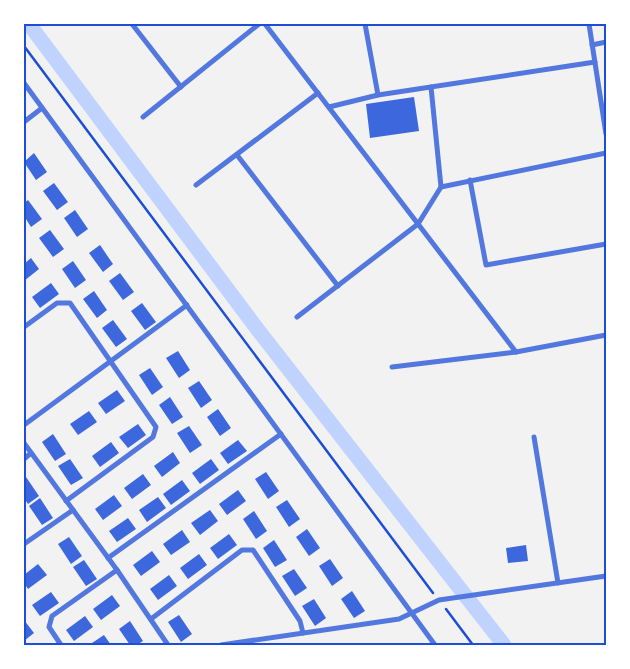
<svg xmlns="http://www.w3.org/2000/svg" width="630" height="669" viewBox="0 0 630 669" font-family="Signika,sans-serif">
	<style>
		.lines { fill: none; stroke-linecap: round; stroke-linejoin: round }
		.canal { stroke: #bfd3fe; stroke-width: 15 }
		.building { fill: #3d67dc }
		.path { stroke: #1d4ed8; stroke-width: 2.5 }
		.minor { stroke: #5277de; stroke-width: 5 }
		.neatline { fill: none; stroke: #1d4ed8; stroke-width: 2 }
	</style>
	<rect width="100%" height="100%" fill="#f2f2f2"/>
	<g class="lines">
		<!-- canal -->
		<path class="canal" d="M29,24L258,330L504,645"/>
	</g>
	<!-- building -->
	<g class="building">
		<path d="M414,97L419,131L370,138L366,104Z"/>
		<path d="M34,153L47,172L36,180L24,162Z"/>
		<path d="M54,183L68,202L57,210L43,191Z"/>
		<path d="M28,200L42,219L31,227L24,216V203Z"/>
		<path d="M75,210L88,229L77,237L64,218Z"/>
		<path d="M50,230L64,249L53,257L39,238Z"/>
		<path d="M100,245L113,264L103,272L89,253Z"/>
		<path d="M31,258L39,269L24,281V264Z"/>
		<path d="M73,261L86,280L75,288L62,269Z"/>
		<path d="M120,273L134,292L123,300L109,281Z"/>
		<path d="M51,283L59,294L40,308L32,297Z"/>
		<path d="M94,291L107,310L97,318L83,299Z"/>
		<path d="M142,303L156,322L145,330L131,311Z"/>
		<path d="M113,320L127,339L116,347L102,328Z"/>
		<path d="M178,351L190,370L179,378L166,358Z"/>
		<path d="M150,368L163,387L152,395L139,375Z"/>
		<path d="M199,381L212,400L201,408L188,388Z"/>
		<path d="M117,390L125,401L106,414L98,403Z"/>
		<path d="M170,397L183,417L172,424L159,405Z"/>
		<path d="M218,409L231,428L220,436L207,417Z"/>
		<path d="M89,411L97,422L78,435L70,424Z"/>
		<path d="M138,424L146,435L128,448L119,437Z"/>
		<path d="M189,426L202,445L190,453L177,433Z"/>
		<path d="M53,434L66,454L55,461L42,442Z"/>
		<path d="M238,440L247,451L228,464L220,453Z"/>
		<path d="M111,442L119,453L100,467L92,456Z"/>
		<path d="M173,452L180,463L162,477L154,466Z"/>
		<path d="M70,459L83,478L71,485L58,466Z"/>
		<path d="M211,459L219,470L200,484L192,473Z"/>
		<path d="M266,472L279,491L268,499L255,479Z"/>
		<path d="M143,474L151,485L132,499L124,488Z"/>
		<path d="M26,477L39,496L28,504L24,498V478Z"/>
		<path d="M182,480L190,491L171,505L163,494Z"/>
		<path d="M238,490L246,501L227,515L219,504Z"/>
		<path d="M114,495L122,506L103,520L95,509Z"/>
		<path d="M158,497L166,508L147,522L139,510Z"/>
		<path d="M40,498L53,518L42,525L29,506Z"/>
		<path d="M287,500L300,519L289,527L276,507Z"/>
		<path d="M210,510L218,521L200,535L191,523Z"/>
		<path d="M254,511L267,531L256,539L243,519Z"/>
		<path d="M128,518L136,529L117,542L109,531Z"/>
		<path d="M307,529L320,548L309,556L296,537Z"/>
		<path d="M182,530L190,542L171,555L163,544Z"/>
		<path d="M229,534L237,545L218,559L210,548Z"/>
		<path d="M69,537L82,556L71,564L58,544Z"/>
		<path d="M274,540L287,560L275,567L263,548Z"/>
		<path d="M526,545L528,561L508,563L506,548Z"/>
		<path d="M152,551L160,562L141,576L133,565Z"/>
		<path d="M199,554L207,565L188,579L180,568Z"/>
		<path d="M330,559L343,578L332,586L319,566Z"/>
		<path d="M84,560L97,579L86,586L73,567Z"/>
		<path d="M38,564L47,575L28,589L24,583V575Z"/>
		<path d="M294,569L307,588L295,596L282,576Z"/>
		<path d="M169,575L177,586L158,600L150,589Z"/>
		<path d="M352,591L365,611L354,618L341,599Z"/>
		<path d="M51,592L59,603L40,616L32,605Z"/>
		<path d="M112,595L120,606L101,620L93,609Z"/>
		<path d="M314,599L326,618L315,626L302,606Z"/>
		<path d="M179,615L192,634L181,642L168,622Z"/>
		<path d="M85,616L93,627L74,641L66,630Z"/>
		<path d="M24,620L34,633L24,641Z"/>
		<path d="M130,621L143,641L137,645H130L119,629Z"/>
		<path d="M104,635L111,645H89Z"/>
	</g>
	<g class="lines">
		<!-- path -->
		<g class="path">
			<path d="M24,46L433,593"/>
			<path d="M446,609L473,645"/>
		</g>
		<!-- minor -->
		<g class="minor">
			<path d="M132,24L181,87"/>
			<path d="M265,24L516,352"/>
			<path d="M365,24L378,95"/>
			<path d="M589,24L606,134"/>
			<path d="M592,45L606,42"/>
			<path d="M24,83L435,645"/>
			<path d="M329,107L378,95L595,62"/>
			<path d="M143,117L259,24"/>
			<path d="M24,122L42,108"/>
			<path d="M237,155L338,286"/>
			<path d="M470,180L486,265L606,244"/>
			<path d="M196,185L318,93"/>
			<path d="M441,187L606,153"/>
			<path d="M297,317L418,224L441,187L431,87"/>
			<path d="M24,327L57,303H70L156,427L153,437L66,501"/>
			<path d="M392,367L516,352L606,335"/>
			<path d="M24,425L187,305"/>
			<path d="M534,437L558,583"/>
			<path d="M24,443L117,570L168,645"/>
			<path d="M24,459L31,453"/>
			<path d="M24,544L73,510"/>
			<path d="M108,558L281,434"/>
			<path d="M151,619L242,550H253L300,621L303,633"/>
			<path d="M61,645L49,627L52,616L117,570"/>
			<path d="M221,645L399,619L439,600L606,576"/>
		</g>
	</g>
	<!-- border -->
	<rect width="630" height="669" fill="none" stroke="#ffffff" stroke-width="50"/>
	<rect x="25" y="25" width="580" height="619" class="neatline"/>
</svg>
